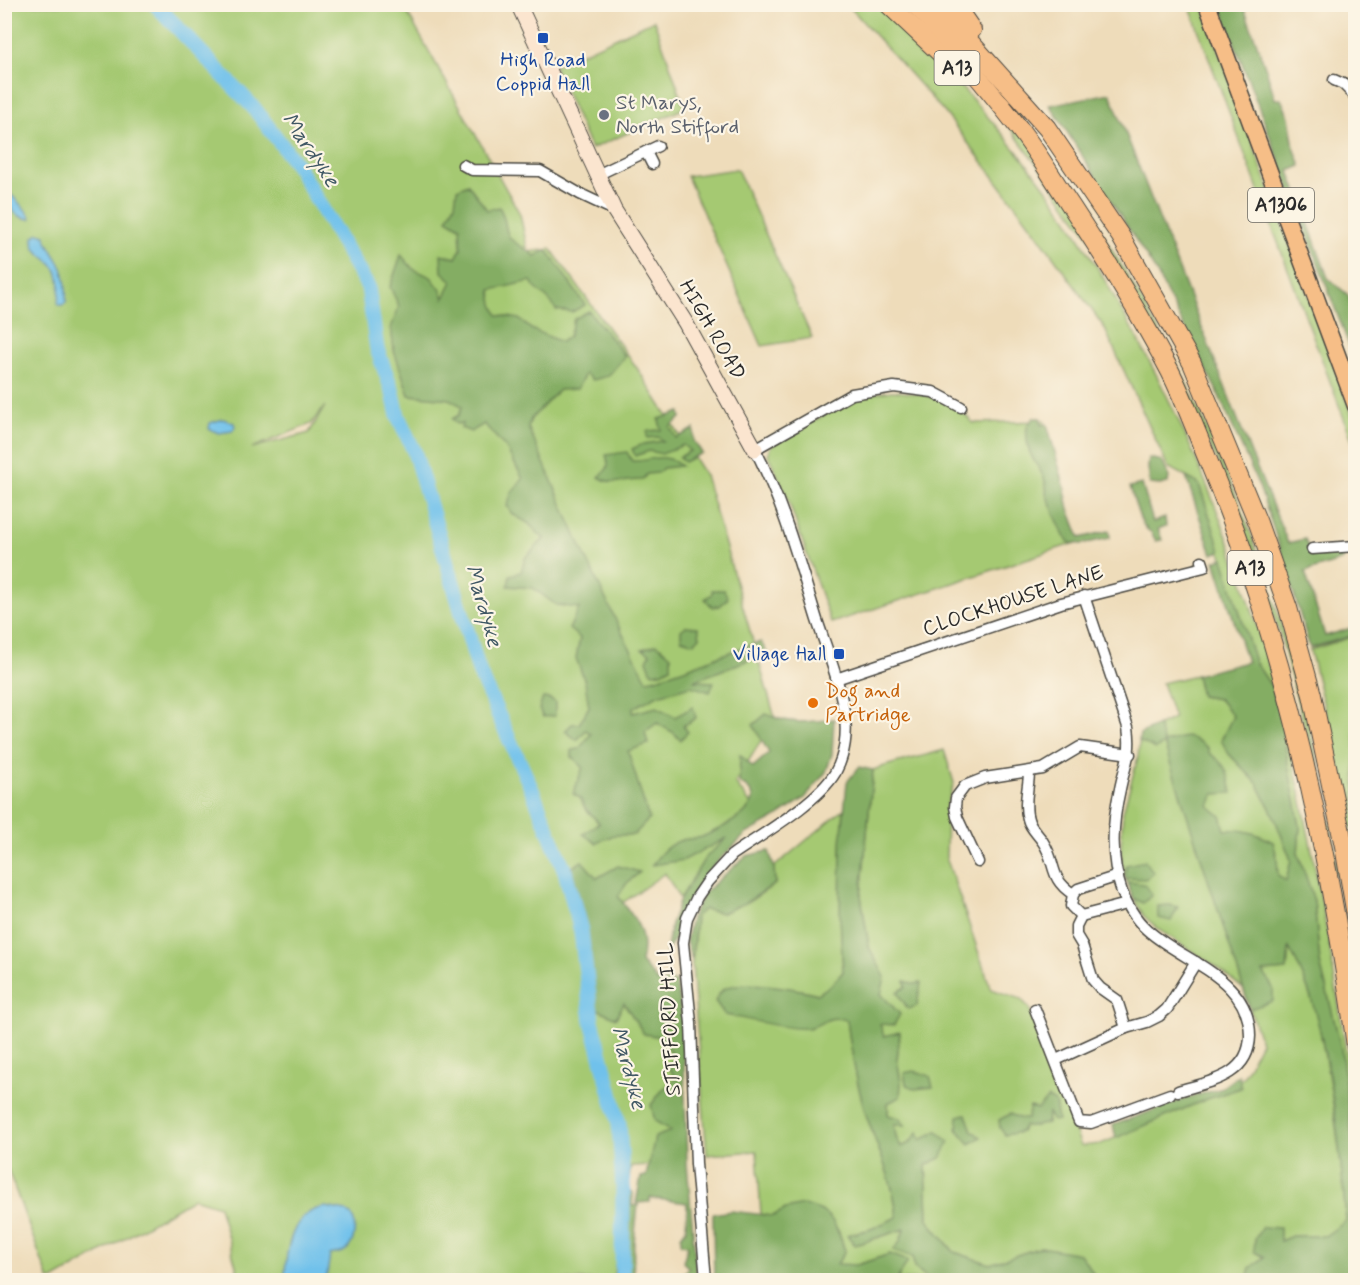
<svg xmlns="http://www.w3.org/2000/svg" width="1360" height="1285" viewBox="0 0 1360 1285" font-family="Mynerve,sans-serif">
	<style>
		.green { fill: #a5c972; stroke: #687a4e; stroke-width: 1.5; fill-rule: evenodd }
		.forest { fill: #84ad64; stroke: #586c48; stroke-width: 1.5 }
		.water { fill: #70c1eb; stroke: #4e768b; stroke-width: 1.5 }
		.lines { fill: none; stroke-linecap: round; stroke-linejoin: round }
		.river { stroke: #70c1eb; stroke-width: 15 }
		.street-casing { stroke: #484640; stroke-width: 13 }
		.secondary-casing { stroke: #484640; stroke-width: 17 }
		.primary-casing { stroke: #484640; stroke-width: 19 }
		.highway-casing { stroke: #484640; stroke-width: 20 }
		.street { stroke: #fff; stroke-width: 10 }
		.secondary { stroke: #fbe5cf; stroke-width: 15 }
		.primary { stroke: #f6be87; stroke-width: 16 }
		.highway { stroke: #f6be87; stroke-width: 18 }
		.transit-dot { fill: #1a4fb4; stroke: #fcf5e5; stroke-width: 2 }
		.worship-dot { fill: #6b7280; stroke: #fcf5e5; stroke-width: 2 }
		.food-dot { fill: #e8710a; stroke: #fcf5e5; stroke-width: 2 }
		.labels { text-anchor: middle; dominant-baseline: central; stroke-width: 4.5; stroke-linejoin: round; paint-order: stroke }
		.shield { fill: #fcf5e5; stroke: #6a6863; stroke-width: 1.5 }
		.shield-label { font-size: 20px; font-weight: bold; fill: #2b2b2b }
		.transit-label { font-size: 21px; fill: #164399; stroke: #fcf5e5 }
		.worship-label { font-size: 21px; fill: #5b616d; stroke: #fcf5e5; text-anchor: start }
		.street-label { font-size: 21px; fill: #2b2b2b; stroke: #fcf5e5 }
		.food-label { font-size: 21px; fill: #c56008; stroke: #fcf5e5; text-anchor: start }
		.water-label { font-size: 22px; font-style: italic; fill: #405865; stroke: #fcf5e5 }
	</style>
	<rect width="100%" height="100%" fill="#fcf5e5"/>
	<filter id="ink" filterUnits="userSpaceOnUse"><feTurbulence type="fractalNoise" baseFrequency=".0167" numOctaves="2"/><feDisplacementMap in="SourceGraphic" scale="12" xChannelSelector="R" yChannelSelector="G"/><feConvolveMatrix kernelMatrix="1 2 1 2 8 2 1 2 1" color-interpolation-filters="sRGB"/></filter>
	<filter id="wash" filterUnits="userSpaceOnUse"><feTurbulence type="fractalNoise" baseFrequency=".008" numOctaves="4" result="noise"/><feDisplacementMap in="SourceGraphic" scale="24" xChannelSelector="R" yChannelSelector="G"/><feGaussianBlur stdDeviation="1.35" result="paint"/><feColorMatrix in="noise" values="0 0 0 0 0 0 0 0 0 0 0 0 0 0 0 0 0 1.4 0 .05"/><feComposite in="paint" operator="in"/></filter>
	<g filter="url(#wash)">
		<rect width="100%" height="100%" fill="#eedcba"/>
		<!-- green -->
		<g class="green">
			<path d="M5,5H403L520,214L528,252L551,249L637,368L705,475L775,718L735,783L759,815L712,855L680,899L665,873L614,909L643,978L671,1006L682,1164L631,1166L613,1280H240L219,1206L194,1198L53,1280H49L5,1162ZM325,406L309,433L252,448L311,424Z"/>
			<path d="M848,5H881C943,65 1002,128 1053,198C1081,237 1104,278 1127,320C1230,503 1283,688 1320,894C1329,940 1336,987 1343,1034C1348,1062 1353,1090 1355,1118C1357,1135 1355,1152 1355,1170L1341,1048L1320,963L1314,901L1298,853L1300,826L1288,765L1282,722L1271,686L1255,662L1199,484L1168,467L1104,327L1035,231L946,114Z"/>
			<path d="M921,5H927C1152,253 1288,544 1338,875H1336L1306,733L1281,637L1241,520L1217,460L1143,311Z"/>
			<path d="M1189,5H1202L1355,423V448Z"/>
			<path d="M654,20L685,108L591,149L554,66Z"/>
			<path d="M737,169L812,338L762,346L687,176Z"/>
			<path d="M893,391C924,394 952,397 973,423L1044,421L1075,543L831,623L786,494L768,455L770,447L778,441L840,406L866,394Z"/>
			<path d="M1355,636H1356L1355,853L1345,790L1310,650Z"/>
			<path d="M1196,675L1201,696L1219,699L1233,716L1229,754L1257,783L1273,814L1291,860L1285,891L1289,947L1302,972L1318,1018L1331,1091L1343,1177L1346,1222L1325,1236H1292L1250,1268L1247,1280H1098L1097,1277L1041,1247L990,1264L954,1252L928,1220L926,1164L918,1133L910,1143L901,1147L896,1137L894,1125H904L888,1115V1103L901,1083L897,1059L900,1033L884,1037L879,1023L881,994L869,947L861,896L873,770C896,761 920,758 944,750L954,783L947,804L946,857L991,989L1021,999L1029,1008L1081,1146L1101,1144L1230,1089L1243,1077L1261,1042L1243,989L1217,967L1159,930L1144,916L1133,898L1123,872L1121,847L1123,812L1138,757L1140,734L1174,718L1162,683Z"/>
			<path d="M844,809C839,863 840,917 843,972L831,985L818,994C791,987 763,985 734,986L753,1019L807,1028L834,1017L847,1019C851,1050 856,1081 865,1111C876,1146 894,1180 897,1217L871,1229L848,1235L855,1245L904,1229L900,1242L913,1257L914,1267L930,1280H897L890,1254L857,1265H836L845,1251L839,1232L830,1218L786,1209L773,1216L761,1215L757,1151L707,1155L692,964L696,916L704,909L722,913L750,901L775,884L774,867Z"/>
		</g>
		<!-- forest -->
		<g class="forest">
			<path d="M1220,5H1243L1267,72L1275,99H1281L1289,117L1294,147L1301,166L1289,171L1328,278L1348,295L1355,313V361Z"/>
			<path d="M1110,93L1254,461L1288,543L1305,539L1311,554H1343V560L1305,572L1325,636L1355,627V635L1310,648L1282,554L1259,486L1216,389L1155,270L1050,105Z"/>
			<path d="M468,184L487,210L499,207C506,217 504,224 508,235C513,245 527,247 535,256L547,250L585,305L572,312L556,310C547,292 539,297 531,281L491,290L493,304L498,315L519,319L531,329L561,342L569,336L574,319L589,311L625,356L608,376L593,380L585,374L577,389L559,390L531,419L528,427L582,549L620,629L647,680C686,672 722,652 761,642L767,653L693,681L714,682L710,692L691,686L658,695L633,708V713L657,707L675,717L693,707L696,718L683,726L688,732L680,740L674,733L657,723L645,732L648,744L628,751L649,819L634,835H614L596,843L583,834L599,823L585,808L580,798L573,794L583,767L572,757V750L579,749L591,734L586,730L577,740L565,731L572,724H579L589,707L585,682L576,658L580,638L569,629L579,608L556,605L533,588L508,586L510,575L521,572L525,558L544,539L528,523L512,514L507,506L512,492L523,479L506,448L484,424L471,432L461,428L462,423L457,424L452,419L459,415L462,406L449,399L409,395L394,351L391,328L399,306L390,287L401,255L413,269L431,277L441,290L444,298L452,281L442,272L441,254L456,258L461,248L460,227L447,219L455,204L457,189Z"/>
			<path d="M680,412L681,418L670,427L676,438L694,429V441L702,453L684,462L679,457L690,451L683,445L662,454L649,451L635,456L632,449L643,444L663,441L658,437L647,438V431L661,430L659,419Z"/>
			<path d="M1033,418H1041V425L1047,424L1064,485L1069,509L1080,538L1109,531L1110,538L1082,544L1070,543L1064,536L1046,494C1049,477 1034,465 1029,450C1027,443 1026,433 1027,426Z"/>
			<path d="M627,452L632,461C653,462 661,450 681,466L663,468L658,473L647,474L642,480C624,480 615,487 599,477C608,469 610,467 606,455Z"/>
			<path d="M1149,458L1162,461L1169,476L1168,483L1160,485L1150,484L1148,467Z"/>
			<path d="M1186,477L1199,484L1221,551L1212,554Z"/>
			<path d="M1142,484L1153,522L1165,518L1166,526L1158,529L1162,540L1156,541L1151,532C1139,527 1135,500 1130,487Z"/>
			<path d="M1223,558L1255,662L1271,686L1282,722L1288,765L1300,826L1298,853L1314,901L1320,963L1341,1048L1356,1170L1355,1280H1247L1250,1268L1265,1257L1254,1252L1255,1239L1262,1227L1280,1228V1241L1292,1236H1325L1346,1221C1342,1171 1337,1120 1328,1070C1320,1027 1311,986 1289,948L1287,970L1263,972L1273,988V1001L1250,1009L1164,744L1156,749L1139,741L1140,734L1158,725L1164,743C1185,736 1189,733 1208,748L1209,753C1227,765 1228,772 1232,793L1214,794L1209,806L1221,816L1225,830C1244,829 1256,833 1273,842L1277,857L1278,875L1286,881L1291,860L1273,814L1257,783L1229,754L1221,740L1233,716L1219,699L1201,696L1196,675L1247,662L1215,561Z"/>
			<path d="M712,590H724L728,598L720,606L712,607L705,599L712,594Z"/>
			<path d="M686,626L698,627L700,637L694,643L681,639V630Z"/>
			<path d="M657,644L671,656V667L662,672L652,673L647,660L650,653L642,649Z"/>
			<path d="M543,698L550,699L555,702V716L543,717L539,709Z"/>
			<path d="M766,714C791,725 807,722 834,719L832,754L826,772L805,798L775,818L746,834L711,868L666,954L671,924L680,899L705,858L727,838L684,860L652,865C660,854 666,846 679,841C686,838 695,839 702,837C720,829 780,802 739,783L740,755L753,767L769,753L753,725Z"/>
			<path d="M859,767L873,770L861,896L869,947L885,977L881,994L900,1014L894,1025L880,1024L884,1036L900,1032L897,1059L901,1083L900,1097L888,1103V1115L899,1118L905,1125H894L896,1137L901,1147L910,1143L918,1132L921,1140L937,1131L949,1142L941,1158L926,1165L928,1220L954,1252L990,1264L1041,1247L1080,1254L1098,1280H930L914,1267L913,1257L893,1250L900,1242L904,1229L855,1245L847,1235L871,1229L897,1217C894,1180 876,1146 865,1111C856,1081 851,1050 847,1020C826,1014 826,1024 808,1028C793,1031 743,1018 725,1015L715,1001C718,997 720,991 724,989C741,978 799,989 818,994L831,985L843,972L840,918L841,843L847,782Z"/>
			<path d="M769,851L774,867L775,884L747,902L722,913L704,909L696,916L692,960L686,942L691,918L704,893L746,856Z"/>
			<path d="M582,861L597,878L618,866L640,872L627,883L618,896C635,920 648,930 641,962L658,982H676L683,1025L687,1164L697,1280H676L689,1268L683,1262L688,1245L681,1244V1236L686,1229L687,1203L650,1198V1202L636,1203L641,1177L646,1176L655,1137L671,1131L655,1121L651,1105L663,1089L676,1079L668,1066L674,1058L661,1037L644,1034L624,1003L616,1018L595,1008L585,920L571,868Z"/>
			<path d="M1145,861L1154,873L1145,879L1125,878L1126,865Z"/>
			<path d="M1127,882L1144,884L1152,895L1143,903L1133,898Z"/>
			<path d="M1169,905L1178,907L1171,921L1158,918V906Z"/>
			<path d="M905,981L914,984L921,983L917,1006L908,1009L897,992L906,987Z"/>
			<path d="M914,1071L930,1076L933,1087L914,1089L906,1084L904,1073Z"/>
			<path d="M1239,1075L1241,1088L1207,1099L1116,1138L1113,1125L1193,1096L1220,1089Z"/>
			<path d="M1048,1098L1055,1102L1058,1120L1053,1121L1048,1113L1047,1123L1036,1126H1024L1021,1132L1005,1135L1000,1128L999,1120L1010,1114L1022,1119H1027L1030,1107L1038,1109Z"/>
			<path d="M966,1114L972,1131L981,1137L970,1144L957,1129L958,1116Z"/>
			<path d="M629,1190L633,1193L632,1206L638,1205L634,1243L633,1280H623L625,1215Z"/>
			<path d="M803,1205C832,1210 836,1224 845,1251L837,1264L857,1265L890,1254L908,1261L897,1280H714L713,1214L731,1211L773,1216L786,1209Z"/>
		</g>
		<!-- water -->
		<g class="water">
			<path d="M5,187C12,198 25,206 31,218L30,219C13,218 4,202 5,187Z"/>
			<path d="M39,233L45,235C48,246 54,253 59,262C66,274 67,289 66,302L63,305H59L58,302C60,289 62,275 52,264C43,254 32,253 33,237Z"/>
			<path d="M223,419L234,423L235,427L232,431L219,433L209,429L210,423Z"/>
			<path d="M326,1207L346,1211L353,1217C356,1227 355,1244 345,1251C341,1254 335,1253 330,1255L327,1274L324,1280H285C285,1252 291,1210 326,1207Z"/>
		</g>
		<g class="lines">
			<!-- river -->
			<path class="river" d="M155,4L254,108L296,164L368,287L377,349L393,393L398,416L414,451L480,674L533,792L565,871L581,931L592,1021L619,1124L623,1187L622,1280"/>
		</g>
	</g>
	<g filter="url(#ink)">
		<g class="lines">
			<defs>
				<g id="street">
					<path d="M1334,80L1343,84L1356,97"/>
					<path d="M646,152L652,164"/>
					<path d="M463,165L472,170L540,171L580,194L614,210"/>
					<path d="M597,175L658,146"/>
					<path d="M1312,549L1356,546"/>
					<path d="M1084,596L1128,727C1132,754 1125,764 1120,789C1112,823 1110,858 1122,892C1128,907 1138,923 1151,933C1187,963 1250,979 1250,1036C1249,1077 1208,1082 1178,1091"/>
					<path d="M836,679L1061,603L1204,567L1202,561"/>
					<path d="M1029,772C1029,787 1023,804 1028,819C1030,828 1038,834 1043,842C1057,863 1048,878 1073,894L1071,906L1081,916L1076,926V935L1082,945L1093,980L1100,988L1117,1000L1126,1028"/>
					<path d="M978,862L957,817L955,807L956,798L965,786L985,778L1043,769L1080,747L1130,754"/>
					<path d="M1073,894L1078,889L1118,876"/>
					<path d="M1081,916L1127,904"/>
					<path d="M1035,1009L1079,1122L1091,1123L1170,1094"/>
					<path d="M1056,1060L1126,1028L1147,1022L1159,1016L1167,1009L1196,962"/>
					<path d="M706,1280L696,1164L691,1023L683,943L687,918L697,897L708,881L732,855C761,835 818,802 835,773C845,755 848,732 844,711C839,680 827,650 817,620C799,562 783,503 755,449L852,394L894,387L933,392L961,407"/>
				</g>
				<path id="secondary" d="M520,4L521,10L614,210L685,322L755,449"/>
				<path id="primary" d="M1207,4L1356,406"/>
				<g id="highway">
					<path d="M888,4L956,68"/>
					<path d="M914,4L931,21C962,59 995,95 1024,135C1041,158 1055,182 1071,206C1106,259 1140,314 1170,371C1185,401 1197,434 1210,465C1287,651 1328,847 1356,1046"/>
					<path d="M936,4L1047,128L1121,237L1192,363L1258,523L1288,608L1312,695L1344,846L1356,915"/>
					<path d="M954,4L972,30"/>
				</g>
			</defs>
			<!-- street casing -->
			<use href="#street" class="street-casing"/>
			<!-- secondary casing -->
			<use href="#secondary" class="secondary-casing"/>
			<!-- primary casing -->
			<use href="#primary" class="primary-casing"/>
			<!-- highway casing -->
			<use href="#highway" class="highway-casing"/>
			<!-- street -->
			<use href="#street" class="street"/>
			<!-- secondary -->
			<use href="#secondary" class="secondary"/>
			<!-- primary -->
			<use href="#primary" class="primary"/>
			<!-- highway -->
			<use href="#highway" class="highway"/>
		</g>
	</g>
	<!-- markers -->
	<g class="transit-dot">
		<rect x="537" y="32" width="12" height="12" rx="3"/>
		<rect x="833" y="648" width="12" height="12" rx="3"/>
	</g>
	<circle class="worship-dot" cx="604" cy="115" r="6"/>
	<circle class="food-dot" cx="813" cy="703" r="6"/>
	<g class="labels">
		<!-- shield labels -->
		<g class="shield">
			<rect x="934.5" y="51" width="45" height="34" rx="4.5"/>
			<rect x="1248" y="188" width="66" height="34" rx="4.5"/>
			<rect x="1227.5" y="551" width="45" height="34" rx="4.5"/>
		</g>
		<g class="shield-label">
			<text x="957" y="68">A13</text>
			<text x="1281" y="205">A1306</text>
			<text x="1250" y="568">A13</text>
		</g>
		<!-- transit labels -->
		<g class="transit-label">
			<text x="543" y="60">High Road<tspan x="543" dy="24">Coppid Hall</tspan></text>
			<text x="827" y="654" text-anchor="end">Village Hall</text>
		</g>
		<!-- worship labels -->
		<g class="worship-label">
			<text x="616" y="103">St Marys,<tspan x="616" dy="24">North Stifford</tspan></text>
		</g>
		<!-- street labels -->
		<g class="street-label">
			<text transform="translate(712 330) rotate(60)">HIGH ROAD</text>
			<text transform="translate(1013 601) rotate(-18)">CLOCKHOUSE LANE</text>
			<text transform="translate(670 1019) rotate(-93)">STIFFORD HILL</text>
		</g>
		<!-- food labels -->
		<g class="food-label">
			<text x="825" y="691">Dog and<tspan x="825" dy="24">Partridge</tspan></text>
		</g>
		<!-- water labels -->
		<g class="water-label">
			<text transform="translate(310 150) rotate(56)">Mardyke</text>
			<text transform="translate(483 606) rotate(74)">Mardyke</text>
			<text transform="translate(628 1068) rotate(75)">Mardyke</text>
		</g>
	</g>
	<!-- margin -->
	<rect width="1360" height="1285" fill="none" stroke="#fcf5e5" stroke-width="24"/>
</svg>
